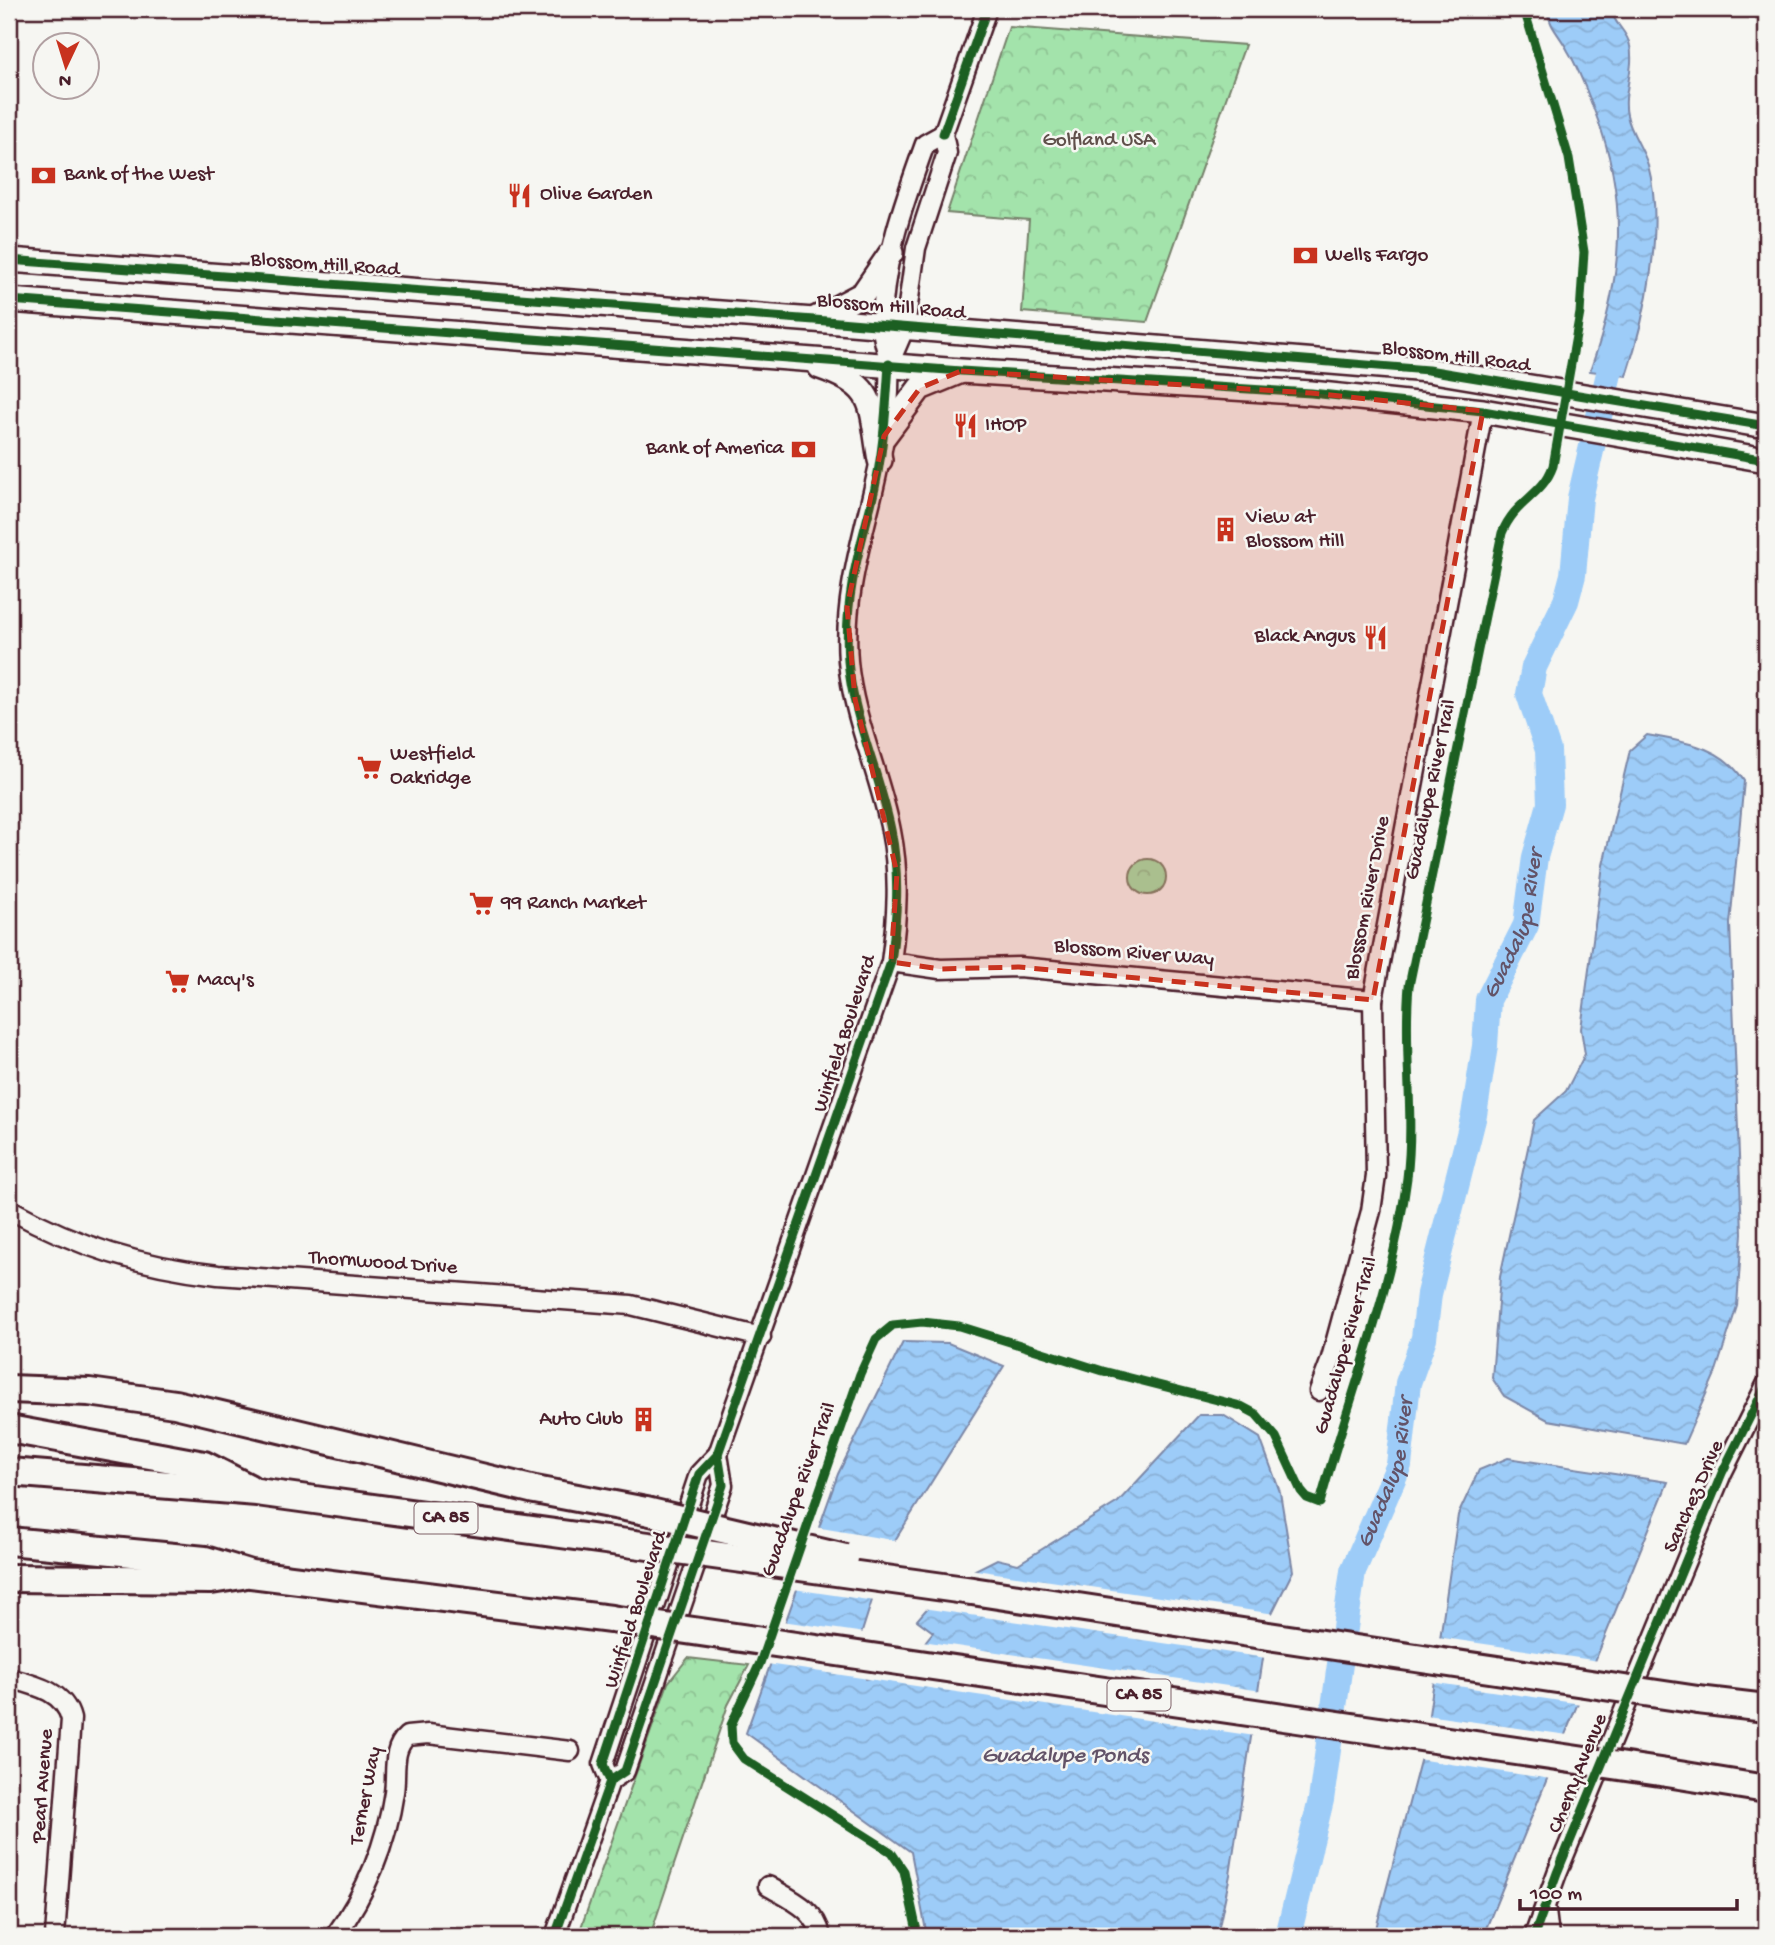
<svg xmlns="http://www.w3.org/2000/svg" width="1775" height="1945" viewBox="0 0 1775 1945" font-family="'Gochi Hand',sans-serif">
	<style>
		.park { fill: url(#park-crowns); stroke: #76816b; stroke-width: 2 }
		.water { fill: url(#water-waves); stroke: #7c87a6; stroke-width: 2 }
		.pier { fill: #f6f6f2 }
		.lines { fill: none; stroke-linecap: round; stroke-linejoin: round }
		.river { stroke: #9dccf8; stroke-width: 26 }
		.minor-casing { stroke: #4a1f2b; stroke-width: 23 }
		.major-casing { stroke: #4a1f2b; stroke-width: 28 }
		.highway-casing { stroke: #4a1f2b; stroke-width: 32 }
		.minor { stroke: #f6f6f2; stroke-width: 18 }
		.major { stroke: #f6f6f2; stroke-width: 23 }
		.highway { stroke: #f6f6f2; stroke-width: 26 }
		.highway-bridge-casing { stroke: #4a1f2b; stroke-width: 32; stroke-linecap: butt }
		.highway-bridge { stroke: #f6f6f2; stroke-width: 26 }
		.cycleway-casing { stroke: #f6f6f2; stroke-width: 13 }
		.cycleway { stroke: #1b5e20; stroke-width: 9 }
		.marked { fill: #c8321e; fill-opacity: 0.2; stroke: #c8321e; stroke-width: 5; stroke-dasharray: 14 9; stroke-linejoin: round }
		.labels { text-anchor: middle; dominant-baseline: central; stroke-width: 5; stroke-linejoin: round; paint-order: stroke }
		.shield { fill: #f6f6f2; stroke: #7e6067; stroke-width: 2 }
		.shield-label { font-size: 19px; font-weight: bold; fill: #4a1f2b }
		.park-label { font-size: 21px; fill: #60504b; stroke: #f6f6f2 }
		.poi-label { font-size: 21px; fill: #4a1f2b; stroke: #f6f6f2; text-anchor: start }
		.street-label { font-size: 21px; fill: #4a1f2b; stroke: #f6f6f2 }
		.water-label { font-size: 23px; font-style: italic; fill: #635368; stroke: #f6f6f2 }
	</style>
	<defs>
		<pattern id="park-crowns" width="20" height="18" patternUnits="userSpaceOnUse" patternTransform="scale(1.75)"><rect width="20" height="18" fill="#a3e3ab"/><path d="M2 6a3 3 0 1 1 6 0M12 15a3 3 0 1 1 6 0" fill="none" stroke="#8ec293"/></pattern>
		<pattern id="water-waves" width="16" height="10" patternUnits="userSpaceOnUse" patternTransform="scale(1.75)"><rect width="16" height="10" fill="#9dccf8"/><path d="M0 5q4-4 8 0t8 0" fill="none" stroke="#89afd5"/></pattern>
	</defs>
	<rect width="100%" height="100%" fill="#f6f6f2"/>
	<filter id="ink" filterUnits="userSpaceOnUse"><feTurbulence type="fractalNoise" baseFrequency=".0143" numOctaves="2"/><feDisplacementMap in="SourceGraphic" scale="14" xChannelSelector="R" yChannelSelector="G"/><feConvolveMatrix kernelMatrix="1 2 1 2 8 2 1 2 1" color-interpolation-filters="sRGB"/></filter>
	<g filter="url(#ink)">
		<!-- park -->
		<g class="park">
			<path d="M1009,27L1245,45L1147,322L1022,312L1029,220L947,213Z"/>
			<circle cx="1148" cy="877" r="18"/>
			<path d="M688,1658L749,1665L728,1705L650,1936H578L668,1683Z"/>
		</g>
		<!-- water -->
		<g class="water">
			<path d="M1547,9H1611C1613,24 1628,31 1630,46C1635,69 1622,93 1627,115C1630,132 1643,148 1648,165C1665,228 1646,315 1626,376L1590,371C1622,282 1630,204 1596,115C1588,94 1579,69 1568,51C1560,35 1549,27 1547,9Z"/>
			<path d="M1647,735C1684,742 1723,746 1744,781L1730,924L1742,1233L1737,1306L1715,1374L1684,1444L1548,1420L1504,1396L1492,1378L1500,1277L1534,1120L1566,1091L1585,1054L1581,1029L1603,865L1630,750Z"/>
			<path d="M903,1342L948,1343L1004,1366L887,1553L855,1654L866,1679C894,1676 916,1655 933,1632L917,1620L949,1583L997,1559L1018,1564L1118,1502L1199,1415H1223L1260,1438L1280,1492L1293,1571L1269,1619L1230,1875L1217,1936H927L911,1852L746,1733L838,1474Z"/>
			<path d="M1508,1458L1668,1482L1483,1936H1374L1425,1742L1458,1515L1479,1470Z"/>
		</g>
		<!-- pier -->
		<g class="pier">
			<path d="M815,1527L898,1541L890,1554L875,1601L793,1589Z"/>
			<path d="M969,1569L1275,1614L1266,1658L922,1608L947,1581Z"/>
			<path d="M782,1621L865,1633L859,1654L868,1676L883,1674L922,1641L1262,1691L1255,1736L767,1664Z"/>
			<path d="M1437,1637L1599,1661L1581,1704L1430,1682Z"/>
			<path d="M1426,1715L1568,1735L1551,1779L1417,1759Z"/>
		</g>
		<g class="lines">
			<!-- river -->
			<path class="river" id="s1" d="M1288,1936L1321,1800L1353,1571L1399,1465L1408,1383L1424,1338L1429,1294L1474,1115L1485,1046L1488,1000L1526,925L1535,857L1550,804L1548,750L1529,694L1534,667L1566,601L1573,575L1580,498L1617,339"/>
			<defs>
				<g id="minor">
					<path d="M889,364L905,327L916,248L947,153L943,134L987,9"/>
					<path d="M891,962L940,969L1019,967L1373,1000"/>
					<path d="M9,1209C78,1247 140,1266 218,1275L631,1305L761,1337"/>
					<path d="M1319,1391L1330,1362L1371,1211L1376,1176L1373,1000L1483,411"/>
					<path d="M9,1678C35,1685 64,1691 71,1719L55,1936"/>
					<path d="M610,1781L603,1764L699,1474L718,1454L891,962C897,918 900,875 891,831C880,774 853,719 848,661C842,583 872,514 884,438C888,415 890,388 889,364C888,350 881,337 882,323C883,260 904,202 925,144L943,134"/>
					<path d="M768,1886C790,1899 816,1909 821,1936"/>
					<path d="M1546,1911L1549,1936"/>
					<path d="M335,1936C367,1892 386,1846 394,1792C397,1773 391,1750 407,1736L428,1734L570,1751"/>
					<path d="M555,1936L610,1781L625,1771L723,1485L718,1454"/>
					<path d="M1534,1936L1557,1873L1722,1473L1766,1385"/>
				</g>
				<g id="major">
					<path d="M9,260L814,320L1428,370L1766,426"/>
					<path d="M9,300L961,371L1311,393L1483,411L1766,460"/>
					<path d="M817,318L863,294L891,253"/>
					<path d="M820,367C878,387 870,404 880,460"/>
					<path d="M884,436L920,388L959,372"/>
				</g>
				<g id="highway">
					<path d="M9,1389L89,1392L175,1404L535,1490L646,1511"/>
					<path d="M9,1429L204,1465L249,1488"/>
					<path d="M9,1472L257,1492L634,1544"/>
					<path d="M9,1541L205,1560L251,1574L611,1619"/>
					<path d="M9,1578L211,1580L242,1575"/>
					<path d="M972,1591L1262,1635"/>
					<path d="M1698,1700L1766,1708"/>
					<path d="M1667,1773L1766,1789"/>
				</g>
			</defs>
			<!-- minor casing -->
			<use href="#minor" class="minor-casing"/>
			<!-- major casing -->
			<use href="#major" class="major-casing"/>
			<!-- highway casing -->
			<use href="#highway" class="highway-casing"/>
			<!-- minor -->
			<use href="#minor" class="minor"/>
			<!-- major -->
			<use href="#major" class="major"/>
			<!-- highway -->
			<use href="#highway" class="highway"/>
			<defs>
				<g id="highway-bridge">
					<path d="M646,1511L845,1558"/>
					<path d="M634,1544L972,1591"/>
					<path d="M611,1619L1667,1773"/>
					<path d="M1262,1635L1698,1700"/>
				</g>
			</defs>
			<!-- highway-bridge casing -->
			<use href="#highway-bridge" class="highway-bridge-casing"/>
			<!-- highway-bridge -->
			<use href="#highway-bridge" class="highway-bridge"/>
			<defs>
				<g id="cycleway">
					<path d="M943,134L987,9"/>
					<path d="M9,260L814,320L1428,370L1766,426"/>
					<path d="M9,300L961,371L1311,393L1483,411L1766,460"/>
					<path d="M610,1781L603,1764L699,1474L718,1454L891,962C897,918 900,875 891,830C880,774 853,719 848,661C844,604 856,560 871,505C883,459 886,411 889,364"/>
					<path d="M555,1936L610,1781L625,1771L723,1485L718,1454"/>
					<path d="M918,1936L904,1871L891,1852L744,1759L732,1743L731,1725L760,1663L860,1374L876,1339L893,1325L922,1322L959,1326L1103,1371L1241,1406L1256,1414L1276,1437L1301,1491L1307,1498L1320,1503C1349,1396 1393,1289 1407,1178C1415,1114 1403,1050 1409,986L1502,533C1516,499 1542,497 1553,466L1580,313L1584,252L1569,158L1524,9"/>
					<path d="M1534,1936L1557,1873L1722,1473L1766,1385"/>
				</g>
			</defs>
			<!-- cycleway casing -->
			<use href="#cycleway" class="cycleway-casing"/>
			<!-- cycleway -->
			<use href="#cycleway" class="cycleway"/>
		</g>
	</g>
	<!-- marked area -->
	<path class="marked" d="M961,371L1311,393L1483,411L1373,1000L1019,967L940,969L891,962L897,873L855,699L847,607L884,436L920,388Z"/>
	<!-- icons -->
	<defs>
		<symbol id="bank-bare" viewBox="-9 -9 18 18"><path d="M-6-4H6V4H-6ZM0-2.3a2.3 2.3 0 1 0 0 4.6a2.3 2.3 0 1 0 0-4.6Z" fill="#c8321e" stroke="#f6f6f2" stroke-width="2.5" paint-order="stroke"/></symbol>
		<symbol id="restaurant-bare" viewBox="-9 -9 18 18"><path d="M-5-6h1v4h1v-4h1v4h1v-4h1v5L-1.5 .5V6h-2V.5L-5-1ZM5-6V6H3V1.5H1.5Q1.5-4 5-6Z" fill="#c8321e" stroke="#f6f6f2" stroke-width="2.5" paint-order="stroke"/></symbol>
		<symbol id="building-bare" viewBox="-9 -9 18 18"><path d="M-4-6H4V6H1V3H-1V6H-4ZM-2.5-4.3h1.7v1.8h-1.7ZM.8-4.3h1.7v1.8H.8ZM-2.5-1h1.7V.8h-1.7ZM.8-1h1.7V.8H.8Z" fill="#c8321e" stroke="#f6f6f2" stroke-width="2.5" paint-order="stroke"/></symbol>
		<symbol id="supermarket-bare" viewBox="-9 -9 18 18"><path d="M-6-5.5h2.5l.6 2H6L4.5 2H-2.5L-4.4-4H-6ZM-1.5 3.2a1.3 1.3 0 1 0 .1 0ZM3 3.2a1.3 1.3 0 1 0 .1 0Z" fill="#c8321e" stroke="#f6f6f2" stroke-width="2.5" paint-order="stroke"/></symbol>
	</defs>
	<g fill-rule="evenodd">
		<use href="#bank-bare" x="26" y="158" width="35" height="35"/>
		<use href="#restaurant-bare" x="502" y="178" width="35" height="35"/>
		<use href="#bank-bare" x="1288" y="238" width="35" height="35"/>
		<use href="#restaurant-bare" x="948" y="408" width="35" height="35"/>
		<use href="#bank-bare" x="786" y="432" width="35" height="35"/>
		<use href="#building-bare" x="1208" y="512" width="35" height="35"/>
		<use href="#restaurant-bare" x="1358" y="620" width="35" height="35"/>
		<use href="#supermarket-bare" x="352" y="750" width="35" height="35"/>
		<use href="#supermarket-bare" x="464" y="886" width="35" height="35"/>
		<use href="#supermarket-bare" x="160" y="964" width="35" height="35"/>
		<use href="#building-bare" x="626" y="1402" width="35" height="35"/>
	</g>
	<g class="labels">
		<!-- shield labels -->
		<g class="shield">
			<rect x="414.5" y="1502.5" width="63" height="31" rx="5"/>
			<rect x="1107.5" y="1679.5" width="63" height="31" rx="5"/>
		</g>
		<g class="shield-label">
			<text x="446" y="1518">CA 85</text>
			<text x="1139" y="1695">CA 85</text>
		</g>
		<!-- park labels -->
		<g class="park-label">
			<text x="1099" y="141">Golfland USA</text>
		</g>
		<!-- poi labels -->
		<g class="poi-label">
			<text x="64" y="175">Bank of the West</text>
			<text x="540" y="195">Olive Garden</text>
			<text x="1325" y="256">Wells Fargo</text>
			<text x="985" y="426">IHOP</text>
			<text x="784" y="449" text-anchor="end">Bank of America</text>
			<text x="1246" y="518">View at<tspan x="1246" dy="24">Blossom Hill</tspan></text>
			<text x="1355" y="637" text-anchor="end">Black Angus</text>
			<text x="390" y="755">Westfield<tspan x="390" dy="24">Oakridge</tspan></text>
			<text x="501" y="904">99 Ranch Market</text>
			<text x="197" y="981">Macy's</text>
			<text x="623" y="1420" text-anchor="end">Auto Club</text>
		</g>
		<!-- street labels -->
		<g class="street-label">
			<text transform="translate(325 266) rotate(4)">Blossom Hill Road</text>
			<text transform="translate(891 308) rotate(5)">Blossom Hill Road</text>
			<text transform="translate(1456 358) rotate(7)">Blossom Hill Road</text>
			<text transform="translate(1432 790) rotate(-78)">Guadalupe River Trail</text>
			<text transform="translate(1369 898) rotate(-79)">Blossom River Drive</text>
			<text transform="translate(1134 954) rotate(5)">Blossom River Way</text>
			<text transform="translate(846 1034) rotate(-72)">Winfield Boulevard</text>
			<text transform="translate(383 1264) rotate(4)">Thornwood Drive</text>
			<text transform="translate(1347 1346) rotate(-74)">Guadalupe River Trail</text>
			<text transform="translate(800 1490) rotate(-70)">Guadalupe River Trail</text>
			<text transform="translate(1695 1497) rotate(-66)">Sanchez Drive</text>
			<text transform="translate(637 1610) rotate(-72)">Winfield Boulevard</text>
			<text transform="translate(1579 1774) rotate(-68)">Cherry Avenue</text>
			<text transform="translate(44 1786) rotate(-86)">Pearl Avenue</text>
			<text transform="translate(367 1796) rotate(-79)">Terner Way</text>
		</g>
		<!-- water labels -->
		<g class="water-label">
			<text stroke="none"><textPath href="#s1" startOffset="1043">Guadalupe River</textPath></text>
			<text stroke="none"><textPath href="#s1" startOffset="476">Guadalupe River</textPath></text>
			<text x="1065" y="1756">Guadalupe Ponds</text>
		</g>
	</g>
	<!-- margin -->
	<rect width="1775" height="1945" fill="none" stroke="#f6f6f2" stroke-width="35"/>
	<rect x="18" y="18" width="1740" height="1910" fill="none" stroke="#4a1f2b" stroke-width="2.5" filter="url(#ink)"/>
	<!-- north arrow -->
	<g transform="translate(66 66) rotate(184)"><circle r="33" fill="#f6f6f2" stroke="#b1a0a2" stroke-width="2"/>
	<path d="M0-5L12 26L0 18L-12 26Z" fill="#c8321e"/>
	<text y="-10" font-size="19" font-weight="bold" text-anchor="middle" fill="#4a1f2b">N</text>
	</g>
	<!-- scale -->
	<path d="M1520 1899v10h217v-10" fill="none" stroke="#4a1f2b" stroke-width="3.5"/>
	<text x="1530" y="1899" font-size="21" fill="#4a1f2b" stroke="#f6f6f2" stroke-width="5" paint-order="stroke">100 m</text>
</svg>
